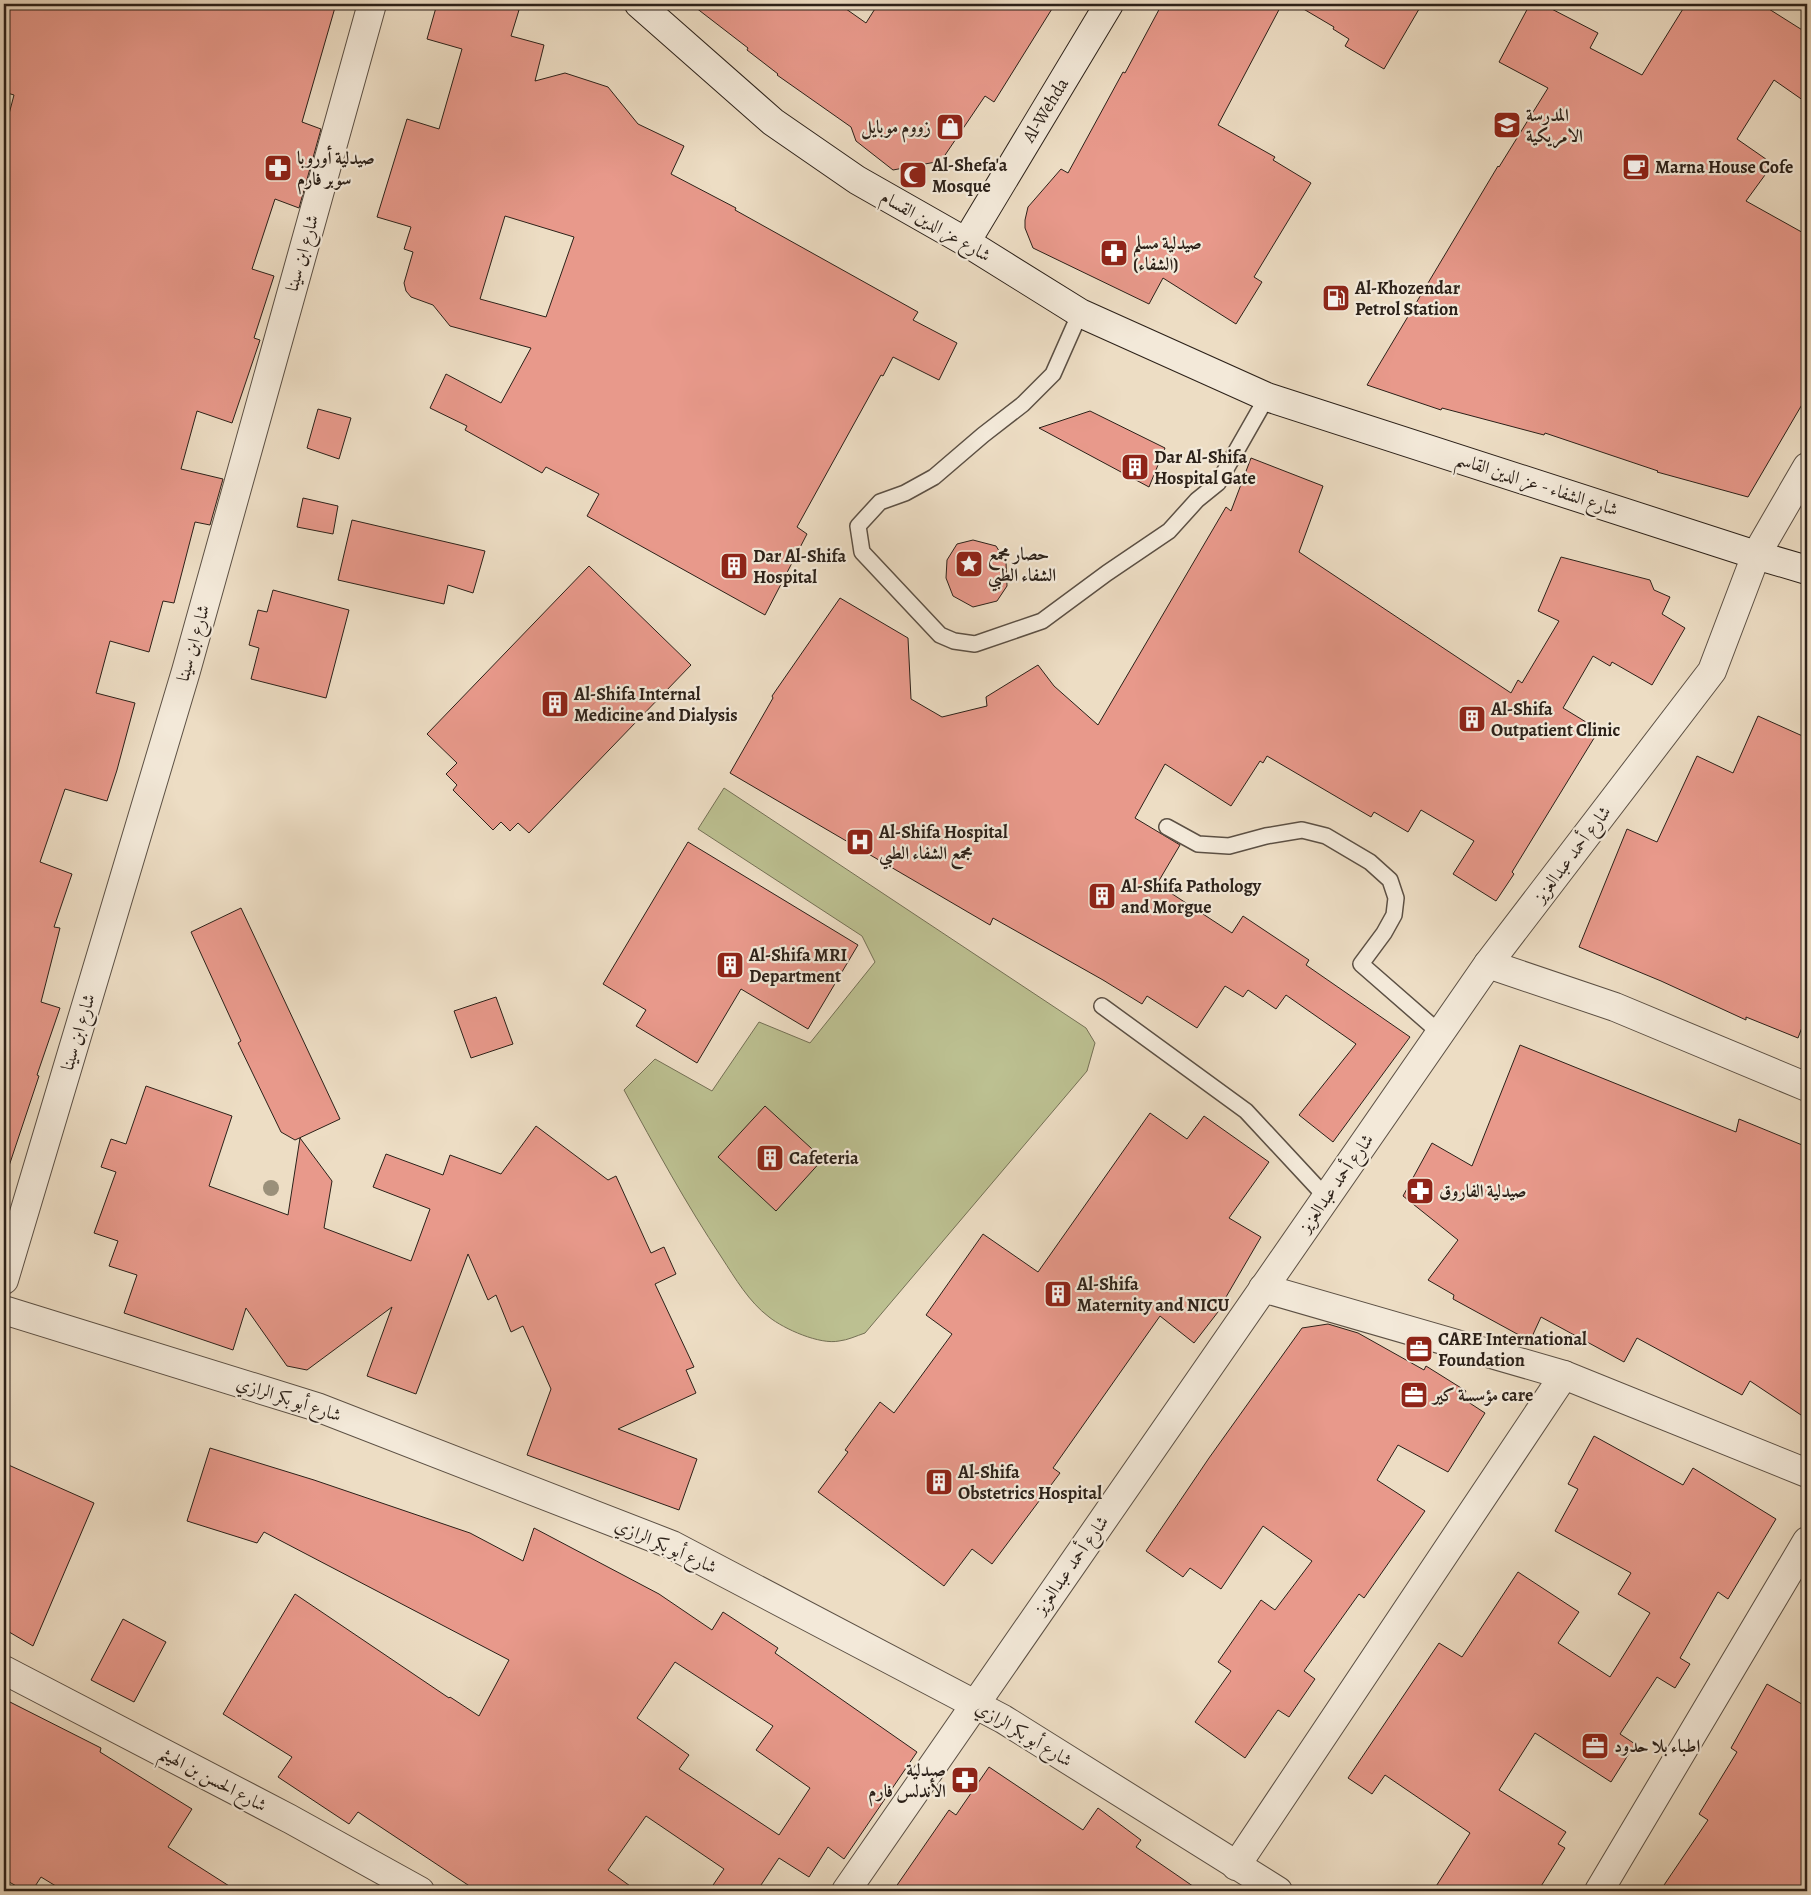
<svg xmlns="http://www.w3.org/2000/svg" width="1811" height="1895" viewBox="0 0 1811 1895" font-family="Alegreya,Amiri,serif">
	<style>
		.green { fill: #bcc091; stroke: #747055 }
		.building { fill: #e8998b; stroke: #2c2119; fill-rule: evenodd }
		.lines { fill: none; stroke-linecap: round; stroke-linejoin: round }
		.service-casing { stroke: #5c5044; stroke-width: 18 }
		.minor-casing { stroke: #5c5044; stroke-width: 30 }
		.secondary-casing { stroke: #2c2119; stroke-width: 30 }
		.service { stroke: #f3e9d9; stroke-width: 15 }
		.minor { stroke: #f3e9d9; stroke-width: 28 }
		.secondary { stroke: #f3e9d9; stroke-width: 28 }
		.tree { fill: #9a907a }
		.labels { text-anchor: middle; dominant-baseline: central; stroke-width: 4.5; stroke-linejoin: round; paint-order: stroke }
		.street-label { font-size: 18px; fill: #2c2119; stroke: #f3e9d9 }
		.poi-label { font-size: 18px; font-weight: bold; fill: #2c2119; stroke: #f3e9d9; text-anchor: start }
	</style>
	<rect width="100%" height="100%" fill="#edddc4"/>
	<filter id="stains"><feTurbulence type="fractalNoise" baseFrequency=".004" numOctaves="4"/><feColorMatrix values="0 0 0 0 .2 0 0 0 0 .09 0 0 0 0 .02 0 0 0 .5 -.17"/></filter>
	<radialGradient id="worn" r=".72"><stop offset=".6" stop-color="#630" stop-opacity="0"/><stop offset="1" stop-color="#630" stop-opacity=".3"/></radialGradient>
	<!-- green -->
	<path class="green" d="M724,788L1086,1028L1095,1043L1087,1071L865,1333C856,1336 848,1340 839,1341C820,1345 784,1329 769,1317C749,1302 735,1278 722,1258C686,1204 655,1147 624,1090L655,1059L712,1091L759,1022L810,1043L875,962L862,936L698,829Z"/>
	<!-- building -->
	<g class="building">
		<path d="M4,4H336L302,122L321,129L299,208L275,199L252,269L274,276L254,338L260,340L232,423L197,411L181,469L223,479L210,525L195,522L174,603L163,601L149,652L110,641L96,693L135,703L117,770L107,801L65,789L40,862L72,874L54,927L60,928L41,1002L60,1008L37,1075L39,1076L9,1166L4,1165V133L14,95L4,92Z"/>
		<path d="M437,4H497L519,10L511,36L544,45L535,81L565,73L608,87L638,124L684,146L671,174L736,208L735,210L918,312L913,320L957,343L939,380L893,357L883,376L881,375L797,527L807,534L765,615L587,516L599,494L546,467L542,473L465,430L467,426L430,408L446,374L501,403L531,348L450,326L433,305L411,297L406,291L404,283L413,252L404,249L411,227L377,217L407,119L439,129L462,49L427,39ZM505,216L574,237L546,317L480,299Z"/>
		<path d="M691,4H839L866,23L878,4H1055L994,102L985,96L941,161L893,170L856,141L851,127L777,75L778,74L747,50L748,48Z"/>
		<path d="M1162,4H1282L1218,125L1275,157L1273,160L1311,183L1254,277L1262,282L1236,324L1163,278L1149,304L1033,248L1025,228V220L1028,207L1061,169L1068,173L1123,72L1125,73Z"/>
		<path d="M1295,4H1422L1384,69L1345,46L1349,39L1333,29L1334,27Z"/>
		<path d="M1530,4H1542L1598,33L1590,48L1642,75L1686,4H1761L1807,33V103L1774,80L1737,139L1773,164L1746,201L1807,235V396L1748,497L1657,472L1658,471L1545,433L1544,435L1442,408L1441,410L1367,385L1498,166L1499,167L1548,88L1499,62Z"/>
		<path d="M318,409L351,418L339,459L307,448Z"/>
		<path d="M1090,411L1165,448L1149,487L1039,428Z"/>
		<path d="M1251,458L1323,486L1299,552L1511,693L1518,680L1522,683L1559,621L1538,611L1561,557L1650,580L1654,590L1670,597L1662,614L1685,628L1652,685L1612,662L1610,666L1593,656L1563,708L1599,730L1512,872L1514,874L1496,901L1453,874L1474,841L1421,810L1408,832L1374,812L1371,817L1267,756L1263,763L1260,761L1231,806L1165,764L1135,818L1180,845L1157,884L1232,933L1243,916L1309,960L1306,965L1410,1037L1333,1142L1299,1115L1356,1044L1286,995L1276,1009L1248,990L1243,997L1225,986L1197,1028L1147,996L1142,1004L1103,980L993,918L990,925L730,773L773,698L772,696L840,598L908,638L911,699L942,717L987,706L986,697L1038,665L1054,686L1098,725L1226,507L1231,511Z"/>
		<path d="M303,498L338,506L333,534L297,527Z"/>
		<path d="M352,520L485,551L473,593L448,585L444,604L338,580Z"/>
		<path d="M973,540L996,546L1006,562L1007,586L997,601L973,607L953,596L946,578L947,560L957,544Z"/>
		<path d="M589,566L691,665L529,833L518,823L510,831L501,822L493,830L453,790L457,785L446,774L457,763L427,734Z"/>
		<path d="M273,590L349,610L326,698L251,679L259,648L249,645L258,610L267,612Z"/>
		<path d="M1758,716L1807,738V1014L1798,1038L1746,1017V1020L1661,981L1579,947L1627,829L1657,842L1697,756L1733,773Z"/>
		<path d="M688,842L858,945L808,1029L741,989L697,1063L636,1026L646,1010L603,984Z"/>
		<path d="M241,908L340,1119L295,1140L281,1132L238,1043L241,1041L191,932Z"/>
		<path d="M496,997L513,1044L471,1058L454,1011Z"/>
		<path d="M1520,1045L1736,1132L1739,1119L1807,1147V1419L1750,1381L1742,1395L1637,1338L1624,1362L1541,1317L1530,1341L1453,1299L1454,1295L1428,1280L1458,1240L1403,1196L1432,1143L1472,1166Z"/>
		<path d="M146,1086L232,1116L209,1186L288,1215L300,1138L332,1181L324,1228L411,1261L430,1209L373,1187L386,1154L443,1175L450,1155L501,1174L536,1126L608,1180L616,1176L651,1253L664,1247L676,1274L655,1284L694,1367L686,1370L696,1393L618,1429L697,1459L679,1510L527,1455L551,1389L523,1326L511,1332L496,1295L488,1300L468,1254L416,1394L367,1376L392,1307L307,1370L287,1366L246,1308L233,1350L124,1313L137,1275L109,1266L118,1241L94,1233L116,1172L101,1167L111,1139L126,1144Z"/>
		<path d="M765,1106L823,1159L776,1211L718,1157Z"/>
		<path d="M1150,1113L1187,1139L1204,1116L1269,1162L1229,1218L1261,1237L1226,1297L1228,1299L1194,1343L1160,1316L1053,1468L1060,1473L992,1564L972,1549L944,1586L818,1492L848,1452L845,1450L880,1402L894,1413L952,1334L926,1315L983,1234L1038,1272Z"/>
		<path d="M1328,1324L1358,1333L1424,1370L1426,1366L1466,1391L1462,1398L1485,1413L1448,1472L1398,1445L1377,1480L1425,1511L1364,1598L1359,1594L1304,1671L1315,1679L1289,1717L1278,1710L1245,1758L1195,1722L1231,1671L1218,1662L1261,1600L1275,1610L1312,1561L1263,1526L1221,1589L1190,1568L1183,1577L1146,1551L1209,1458L1302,1328Z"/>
		<path d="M1594,1436L1683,1485L1693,1468L1776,1519L1728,1599L1718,1592L1680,1658L1690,1664L1675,1688L1657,1677L1620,1734L1635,1744L1611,1782L1535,1733L1499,1790L1566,1832L1558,1844L1565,1848L1538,1891H1433L1470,1833L1385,1775L1372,1794L1348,1778L1439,1643L1462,1657L1518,1572L1579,1612L1558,1643L1610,1677L1650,1613L1618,1594L1631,1573L1555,1531L1578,1489L1568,1484Z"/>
		<path d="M210,1448L314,1480L470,1533L523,1561L534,1528L659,1594L712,1630L723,1612L778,1648L775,1653L917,1752L844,1859L828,1847L809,1877L779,1858L757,1891H709L724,1869L646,1816L608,1870L637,1891H477L358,1812L349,1824L278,1777L292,1757L223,1714L295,1594L449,1698L450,1697L479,1716L509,1660L264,1532L257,1543L187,1521ZM675,1662L773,1726L756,1750L810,1788L779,1835L679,1769L689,1755L637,1718Z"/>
		<path d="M4,1463L94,1503L33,1646L4,1629Z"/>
		<path d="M123,1619L166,1642L134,1702L91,1680Z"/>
		<path d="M1767,1684L1807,1707V1891H1660L1708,1820L1699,1814L1737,1752L1731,1748Z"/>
		<path d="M4,1699L101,1748L100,1752L192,1809L168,1847L237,1891H64L41,1877L32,1891H25L4,1879Z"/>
		<path d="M989,1767L1083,1830L1098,1808L1141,1840L1136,1847L1200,1891H893L949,1810L956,1815Z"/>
	</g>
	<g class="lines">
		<defs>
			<g id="service">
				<path d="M1080,313L1053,374L1023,404L983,435L934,477L905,493L880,502L858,526L862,552L940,635L954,641L975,644L1042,621L1107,573L1169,531L1197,500L1218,483L1267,397"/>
				<path d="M1167,827L1198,844L1229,846L1266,836L1302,830L1326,836L1370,862L1390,880L1396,898L1394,915L1384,933L1361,964L1440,1033"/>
				<path d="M1102,1006L1246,1111L1326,1197"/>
			</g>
			<g id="minor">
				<path d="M1488,964L1615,1007L1807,1087"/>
				<path d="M4,1280L186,671L372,4"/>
				<path d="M1263,1288L1564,1375"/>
				<path d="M4,1310L317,1407L672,1545L1003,1719L1278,1891"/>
				<path d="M4,1670L290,1819L420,1891"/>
				<path d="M1236,1866L1564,1375L1807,1473"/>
				<path d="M846,1891L1488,964L1712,671L1756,555L1807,467"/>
				<path d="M1599,1891L1807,1541"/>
			</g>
			<g id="secondary">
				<path d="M639,4L773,122L857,180L966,242L1080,313L1267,397L1756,555L1807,570"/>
				<path id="s1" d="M966,242L1109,4"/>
			</g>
		</defs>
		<!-- service casing -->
		<use href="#service" class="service-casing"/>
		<!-- minor casing -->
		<use href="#minor" class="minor-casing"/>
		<!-- secondary casing -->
		<use href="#secondary" class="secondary-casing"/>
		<!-- service -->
		<use href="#service" class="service"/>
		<!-- minor -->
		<use href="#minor" class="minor"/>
		<!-- secondary -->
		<use href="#secondary" class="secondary"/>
	</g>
	<!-- trees -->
	<circle class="tree" cx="271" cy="1188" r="8"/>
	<!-- icons -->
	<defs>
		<symbol id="school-square" viewBox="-11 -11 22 22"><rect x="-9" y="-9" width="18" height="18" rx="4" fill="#8f2418" stroke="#f3e9d9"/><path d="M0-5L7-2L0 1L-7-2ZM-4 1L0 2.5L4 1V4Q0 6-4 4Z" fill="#fff"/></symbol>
		<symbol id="shop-square" viewBox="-11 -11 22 22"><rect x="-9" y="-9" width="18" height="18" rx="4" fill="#8f2418" stroke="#f3e9d9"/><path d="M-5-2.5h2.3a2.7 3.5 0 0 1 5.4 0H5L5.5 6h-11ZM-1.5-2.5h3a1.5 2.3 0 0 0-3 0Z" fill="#fff"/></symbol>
		<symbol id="cafe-square" viewBox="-11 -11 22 22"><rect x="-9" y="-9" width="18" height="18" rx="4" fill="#8f2418" stroke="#f3e9d9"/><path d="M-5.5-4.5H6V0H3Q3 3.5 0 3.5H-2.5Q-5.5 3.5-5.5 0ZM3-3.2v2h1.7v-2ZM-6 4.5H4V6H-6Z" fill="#fff"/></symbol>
		<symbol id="pharmacy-square" viewBox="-11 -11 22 22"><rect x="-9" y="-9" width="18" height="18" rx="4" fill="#8f2418" stroke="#f3e9d9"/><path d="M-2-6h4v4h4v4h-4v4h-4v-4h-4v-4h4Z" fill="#fff"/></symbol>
		<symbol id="mosque-square" viewBox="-11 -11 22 22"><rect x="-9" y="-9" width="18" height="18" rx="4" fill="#8f2418" stroke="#f3e9d9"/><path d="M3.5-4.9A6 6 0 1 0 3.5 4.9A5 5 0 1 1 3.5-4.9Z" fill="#fff"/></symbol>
		<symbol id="fuel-square" viewBox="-11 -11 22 22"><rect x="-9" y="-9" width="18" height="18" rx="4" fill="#8f2418" stroke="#f3e9d9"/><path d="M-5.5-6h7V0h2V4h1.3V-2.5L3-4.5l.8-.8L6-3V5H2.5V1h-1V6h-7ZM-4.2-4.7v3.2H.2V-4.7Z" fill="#fff"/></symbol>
		<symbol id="building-square" viewBox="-11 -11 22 22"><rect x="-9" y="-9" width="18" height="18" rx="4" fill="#8f2418" stroke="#f3e9d9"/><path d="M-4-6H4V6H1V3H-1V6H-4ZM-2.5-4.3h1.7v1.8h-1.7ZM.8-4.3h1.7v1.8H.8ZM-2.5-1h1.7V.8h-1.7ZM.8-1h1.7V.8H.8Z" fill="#fff"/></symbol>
		<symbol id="sight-square" viewBox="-11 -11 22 22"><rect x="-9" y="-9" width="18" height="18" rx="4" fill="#8f2418" stroke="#f3e9d9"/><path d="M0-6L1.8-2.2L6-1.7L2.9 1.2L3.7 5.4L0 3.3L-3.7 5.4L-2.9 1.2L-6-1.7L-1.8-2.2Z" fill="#fff"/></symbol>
		<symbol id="hospital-square" viewBox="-11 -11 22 22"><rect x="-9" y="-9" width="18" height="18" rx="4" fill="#8f2418" stroke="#f3e9d9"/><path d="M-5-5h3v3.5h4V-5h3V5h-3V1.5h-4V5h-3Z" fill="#fff"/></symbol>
		<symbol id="office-square" viewBox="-11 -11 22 22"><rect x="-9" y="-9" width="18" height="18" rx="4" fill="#8f2418" stroke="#f3e9d9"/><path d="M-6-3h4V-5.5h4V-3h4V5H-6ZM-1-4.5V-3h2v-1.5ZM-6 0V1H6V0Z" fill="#fff"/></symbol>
	</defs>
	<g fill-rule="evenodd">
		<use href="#school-square" x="1491" y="109" width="32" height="32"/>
		<use href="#shop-square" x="934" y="111" width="32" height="32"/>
		<use href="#cafe-square" x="1620" y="151" width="32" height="32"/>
		<use href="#pharmacy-square" x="262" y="152" width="32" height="32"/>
		<use href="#mosque-square" x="897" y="159" width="32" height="32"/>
		<use href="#pharmacy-square" x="1098" y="237" width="32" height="32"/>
		<use href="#fuel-square" x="1320" y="282" width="32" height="32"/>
		<use href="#building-square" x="1119" y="451" width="32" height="32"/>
		<use href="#sight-square" x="953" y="548" width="32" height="32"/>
		<use href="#building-square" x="718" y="550" width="32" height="32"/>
		<use href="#building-square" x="539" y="688" width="32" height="32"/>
		<use href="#building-square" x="1456" y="703" width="32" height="32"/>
		<use href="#hospital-square" x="844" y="826" width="32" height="32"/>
		<use href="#building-square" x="1086" y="880" width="32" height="32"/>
		<use href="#building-square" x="714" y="949" width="32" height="32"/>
		<use href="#building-square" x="754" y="1142" width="32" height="32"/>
		<use href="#pharmacy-square" x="1404" y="1175" width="32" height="32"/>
		<use href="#building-square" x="1042" y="1278" width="32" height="32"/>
		<use href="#office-square" x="1403" y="1333" width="32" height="32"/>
		<use href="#office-square" x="1398" y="1379" width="32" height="32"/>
		<use href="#building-square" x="923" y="1466" width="32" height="32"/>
		<use href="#office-square" x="1579" y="1730" width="32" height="32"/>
		<use href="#pharmacy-square" x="949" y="1764" width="32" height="32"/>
	</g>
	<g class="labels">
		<!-- street labels -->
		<g class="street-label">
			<text stroke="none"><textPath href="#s1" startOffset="154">Al-Wehda</textPath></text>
			<text transform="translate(936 226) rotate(30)">شارع عز الدين القسام</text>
			<text transform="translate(302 253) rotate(-74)">شارع ابن سينا</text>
			<text transform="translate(1537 484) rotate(18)">شارع الشفاء - عز الدين القاسم</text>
			<text transform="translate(193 643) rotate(-74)">شارع ابن سينا</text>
			<text transform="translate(1572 854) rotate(-53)">شارع أحمد عبدالعزيز</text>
			<text transform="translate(78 1032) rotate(-73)">شارع ابن سينا</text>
			<text transform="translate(1336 1183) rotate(-55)">شارع أحمد عبدالعزيز</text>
			<text transform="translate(289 1399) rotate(18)">شارع أبو بكر الرازي</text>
			<text transform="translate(666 1546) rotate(24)">شارع أبو بكر الرازي</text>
			<text transform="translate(1071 1565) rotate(-55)">شارع أحمد عبدالعزيز</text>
			<text transform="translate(1024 1734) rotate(31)">شارع أبو بكر الرازي</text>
			<text transform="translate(213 1779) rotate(28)">شارع الحسن بن الهيثم</text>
		</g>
		<!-- poi labels -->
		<g class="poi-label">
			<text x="1526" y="115">المدرسة<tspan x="1526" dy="21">الامريكية</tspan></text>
			<text x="931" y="127" text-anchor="end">زووم موبايل</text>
			<text x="297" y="158">صيدلية أوروبا<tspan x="297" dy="21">سوبر فارم</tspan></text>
			<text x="932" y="165">Al-Shefa'a<tspan x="932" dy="21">Mosque</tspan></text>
			<text x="1655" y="167">Marna House Cofe</text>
			<text x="1133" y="243">صيدلية مسلم<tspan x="1133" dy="21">(الشفاء)</tspan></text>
			<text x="1355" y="288">Al-Khozendar<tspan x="1355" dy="21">Petrol Station</tspan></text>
			<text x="1154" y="457">Dar Al-Shifa<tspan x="1154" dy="21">Hospital Gate</tspan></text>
			<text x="988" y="554">حصار مجمع<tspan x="988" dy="21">الشفاء الطبي</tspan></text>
			<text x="753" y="556">Dar Al-Shifa<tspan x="753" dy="21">Hospital</tspan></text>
			<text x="574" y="694">Al-Shifa Internal<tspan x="574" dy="21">Medicine and Dialysis</tspan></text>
			<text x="1491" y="709">Al-Shifa<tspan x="1491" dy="21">Outpatient Clinic</tspan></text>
			<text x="879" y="832">Al-Shifa Hospital<tspan x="879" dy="21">مجمع الشفاء الطبي</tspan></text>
			<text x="1121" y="886">Al-Shifa Pathology<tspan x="1121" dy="21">and Morgue</tspan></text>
			<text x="749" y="955">Al-Shifa MRI<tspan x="749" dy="21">Department</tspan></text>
			<text x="789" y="1158">Cafeteria</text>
			<text x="1439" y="1191">صيدلية الفاروق</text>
			<text x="1077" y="1284">Al-Shifa<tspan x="1077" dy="21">Maternity and NICU</tspan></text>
			<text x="1438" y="1339">CARE International<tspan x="1438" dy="21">Foundation</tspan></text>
			<text x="1433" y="1395">مؤسسة كير care</text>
			<text x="958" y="1472">Al-Shifa<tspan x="958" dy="21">Obstetrics Hospital</tspan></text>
			<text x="1614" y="1746">اطباء بلا حدود</text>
			<text x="946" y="1770" text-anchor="end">صيدلية<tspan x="946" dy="21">الأندلس فارم</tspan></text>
		</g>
	</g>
	<!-- margin -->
	<rect width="1811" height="1895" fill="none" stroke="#edddc4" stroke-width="20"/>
	<rect x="5" y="5" width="1801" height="1885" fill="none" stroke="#2c2119" stroke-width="2.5"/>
	<rect x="10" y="10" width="1791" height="1875" fill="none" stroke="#2c2119"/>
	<rect width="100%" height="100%" filter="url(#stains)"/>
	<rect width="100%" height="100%" fill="url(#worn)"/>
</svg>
